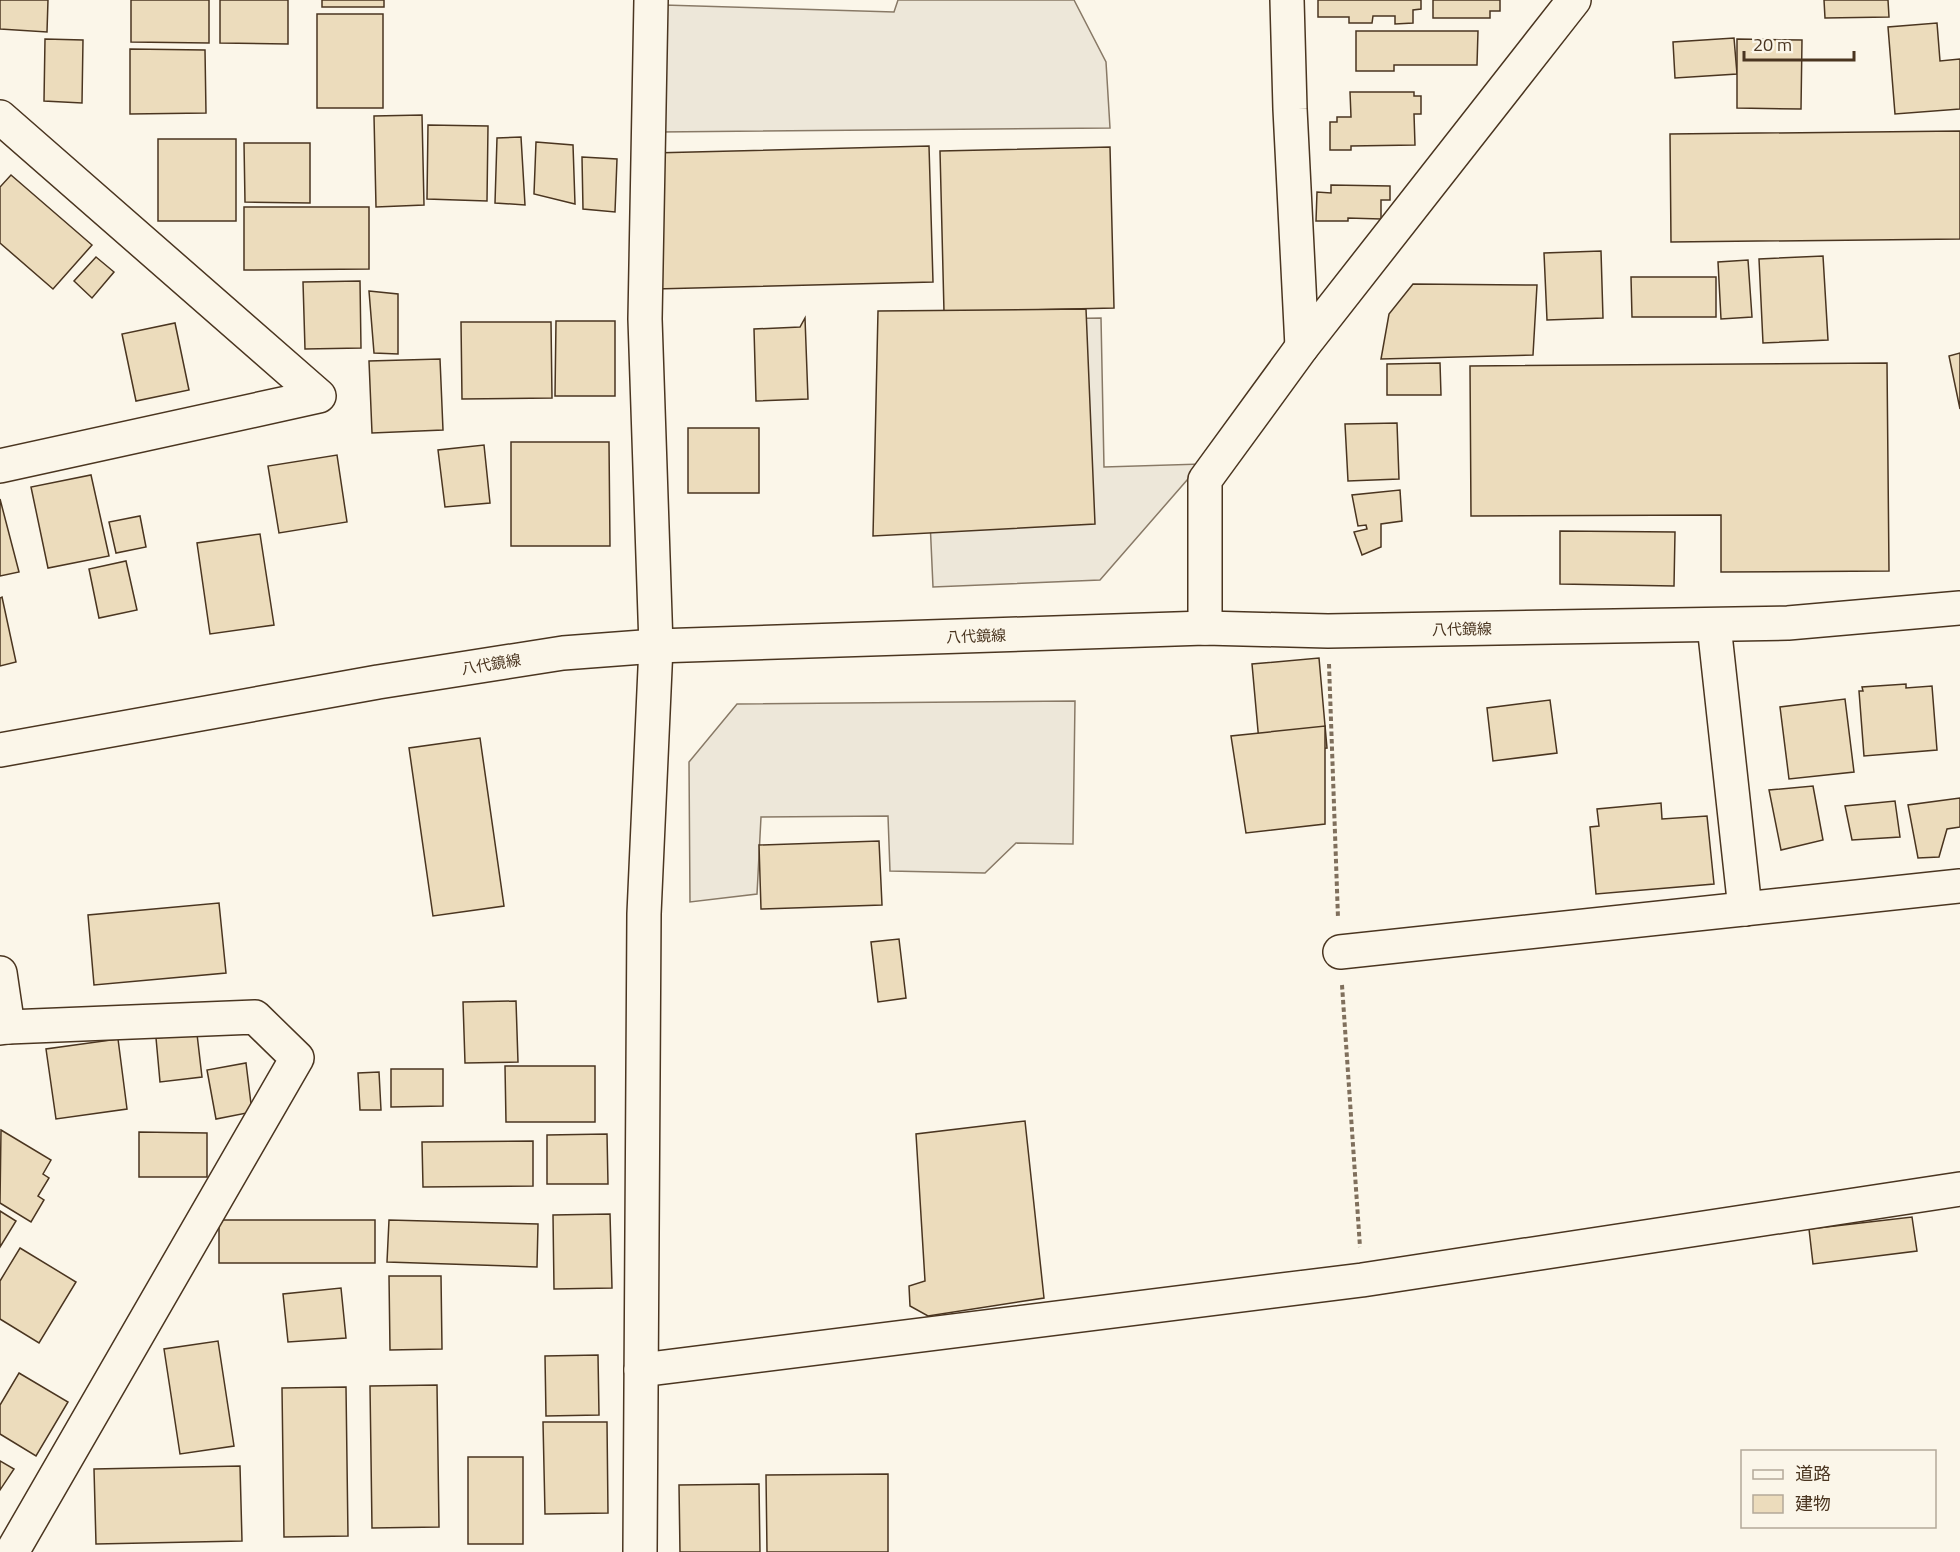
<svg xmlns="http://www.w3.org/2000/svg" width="1960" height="1552" viewBox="0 0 1960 1552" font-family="'Titillium Web','Noto Sans JP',sans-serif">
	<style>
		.parking { fill: #ede7d9; stroke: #887966; stroke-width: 1.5 }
		.building { fill: #ecdcbc; stroke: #4a3520; stroke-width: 1.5 }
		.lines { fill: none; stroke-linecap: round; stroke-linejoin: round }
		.street-casing { stroke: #4a3520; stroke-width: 36 }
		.secondary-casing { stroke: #4a3520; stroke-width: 36 }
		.primary-casing { stroke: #4a3520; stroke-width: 36 }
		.path { stroke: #7f6f5c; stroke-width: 4; stroke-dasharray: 4.5 3; stroke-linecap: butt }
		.street { stroke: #fbf6e9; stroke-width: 33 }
		.secondary { stroke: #fbf6e9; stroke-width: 33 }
		.primary { stroke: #fbf6e9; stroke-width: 33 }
		.labels { text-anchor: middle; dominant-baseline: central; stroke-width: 4.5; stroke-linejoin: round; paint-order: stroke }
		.street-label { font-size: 15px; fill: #4a3520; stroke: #fbf6e9 }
	</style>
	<rect width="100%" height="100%" fill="#fbf6e9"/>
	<!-- parking -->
	<g class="parking">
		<path d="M898,0H1074L1106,62L1110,128L659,132L664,5L894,12Z"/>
		<path d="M1101,318L1104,467L1201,464L1100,580L933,587L921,321Z"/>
		<path d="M1075,701L1073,844L1016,843L985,873L890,871L888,816L761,817L757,894L690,902L689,762L737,704Z"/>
	</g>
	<!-- building -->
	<g class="building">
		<path d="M0,0H48L47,32L0,29Z"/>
		<path d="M131,0H209V43L131,42Z"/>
		<path d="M220,0H288V44L220,43Z"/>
		<rect x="322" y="0" width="62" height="7"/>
		<path d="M1318,0H1421V9L1413,10V23L1395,24V16H1373L1372,23H1349V17H1318Z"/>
		<path d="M1433,0H1500V11H1490V18H1433Z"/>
		<path d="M1824,0H1888L1889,17L1825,18Z"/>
		<rect x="317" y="14" width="66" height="94"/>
		<path d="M1937,23L1940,61L1960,59V109L1895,114L1888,27Z"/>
		<path d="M1356,31H1478L1477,65H1394V71H1356Z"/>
		<path d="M1734,38L1737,74L1675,78L1673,42Z"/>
		<path d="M45,39L83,40L82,103L44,101Z"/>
		<path d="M1737,39L1802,40L1801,109L1737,108Z"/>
		<path d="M130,49L205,50L206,113L130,114Z"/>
		<path d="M1350,92H1414V96H1421V114H1414L1415,145L1351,146V150H1330V122H1337V117H1351Z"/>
		<path d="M422,115L424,205L376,207L374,116Z"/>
		<path d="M428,125L488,126L487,201L427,199Z"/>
		<path d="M1960,131V239L1671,242L1670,134Z"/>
		<path d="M521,137L525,205L495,203L497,138Z"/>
		<rect x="158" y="139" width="78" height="82"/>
		<path d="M536,142L573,145L575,204L534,194Z"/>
		<path d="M244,143H310V203L245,202Z"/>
		<path d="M929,146L933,282L655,289L652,153Z"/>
		<path d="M1110,147L1114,308L944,312L940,151Z"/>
		<path d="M582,157L617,159L615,212L583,209Z"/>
		<path d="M11,175L92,245L53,289L0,243V187Z"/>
		<path d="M1331,185L1390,186V200H1381V219L1348,218V221H1316L1317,192L1331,193Z"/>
		<path d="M244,207H369V269L244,270Z"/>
		<path d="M1601,251L1603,318L1547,320L1544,253Z"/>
		<path d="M1823,256L1828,340L1763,343L1759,259Z"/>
		<path d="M96,257L114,272L92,298L74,281Z"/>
		<path d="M1748,260L1752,317L1721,319L1718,262Z"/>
		<path d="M1631,277H1716V317H1632Z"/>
		<path d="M360,281L361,348L305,349L303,282Z"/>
		<path d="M1413,284L1537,285L1533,355L1381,359L1389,314Z"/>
		<path d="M369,291L398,294V354L374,353Z"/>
		<path d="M1086,309L1095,524L873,536L878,311Z"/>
		<path d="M805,318L808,399L756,401L754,329L800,327Z"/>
		<path d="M556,321H615V396H555Z"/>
		<path d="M461,322H551L552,398L462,399Z"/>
		<path d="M175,323L189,390L136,401L122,334Z"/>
		<path d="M1960,353V409L1949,356Z"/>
		<path d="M440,359L443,430L372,433L369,361Z"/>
		<path d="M1440,363L1441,395H1387V364Z"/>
		<path d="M1887,363L1889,571L1721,572V515L1471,516L1470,366Z"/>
		<path d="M1397,423L1399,479L1348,481L1345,424Z"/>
		<rect x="688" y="428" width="71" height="65"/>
		<path d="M511,442H609L610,546H511Z"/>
		<path d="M484,445L490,503L445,507L438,450Z"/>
		<path d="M337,455L347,522L279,533L268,466Z"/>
		<path d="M91,475L109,556L48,568L31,487Z"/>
		<path d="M1400,490L1402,521L1381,524V547L1362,555L1354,532L1367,529L1366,525L1358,526L1352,495Z"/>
		<path d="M0,499L19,572L0,576Z"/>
		<path d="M140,516L146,547L116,553L109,522Z"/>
		<path d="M1560,531L1675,532L1674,586L1560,584Z"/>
		<path d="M260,534L274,625L210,634L197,543Z"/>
		<path d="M126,561L137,610L99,618L89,569Z"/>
		<path d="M2,597L16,662L0,666V598Z"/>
		<path d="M1319,658L1327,748L1260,753L1252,664Z"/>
		<path d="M1906,684V688L1932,686L1937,750L1864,756L1859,691H1863L1862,687Z"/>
		<path d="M1845,699L1854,772L1789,779L1780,707Z"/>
		<path d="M1550,700L1557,753L1493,761L1487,708Z"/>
		<path d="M1325,726V824L1246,833L1231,736Z"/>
		<path d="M480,738L504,906L433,916L409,748Z"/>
		<path d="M1813,786L1823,840L1781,850L1769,790Z"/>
		<path d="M1960,798V827L1947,829L1939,857L1918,858L1908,805Z"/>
		<path d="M1895,801L1900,837L1852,840L1845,806Z"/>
		<path d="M1661,803L1662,819L1707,816L1714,884L1596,894L1590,827L1599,826L1597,809Z"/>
		<path d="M879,841L882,905L761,909L759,845Z"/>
		<path d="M219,903L226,973L94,985L88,915Z"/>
		<path d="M899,939L906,998L878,1002L871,942Z"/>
		<path d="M516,1001L518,1062L465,1063L463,1002Z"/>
		<path d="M197,1034L202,1077L160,1082L156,1038Z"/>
		<path d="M118,1039L127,1109L56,1119L46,1049Z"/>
		<path d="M246,1063L252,1112L216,1119L207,1070Z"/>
		<path d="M505,1066H595V1122H506Z"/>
		<path d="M391,1069H443V1106L391,1107Z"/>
		<path d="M379,1072L381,1110H360L358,1073Z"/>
		<path d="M1025,1121L1044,1298L928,1316L910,1306L909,1286L925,1281L916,1134Z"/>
		<path d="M1,1130L51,1160L43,1174L49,1178L38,1196L44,1200L31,1222L0,1203Z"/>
		<path d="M139,1132L207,1133V1177H139Z"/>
		<path d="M607,1134L608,1184H547V1135Z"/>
		<path d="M533,1141V1186L423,1187L422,1142Z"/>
		<path d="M0,1211L16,1221L0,1247Z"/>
		<path d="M610,1214L612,1288L554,1289L553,1215Z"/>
		<path d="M1912,1217L1917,1251L1813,1264L1809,1229Z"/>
		<rect x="219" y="1220" width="156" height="43"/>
		<path d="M389,1220L538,1224L537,1267L387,1262Z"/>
		<path d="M20,1248L76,1282L39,1343L0,1319V1281Z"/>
		<path d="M389,1276H441L442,1349L390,1350Z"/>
		<path d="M341,1288L346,1338L288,1342L283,1294Z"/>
		<path d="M218,1341L234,1446L180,1454L164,1349Z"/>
		<path d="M598,1355L599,1415L546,1416L545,1356Z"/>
		<path d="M19,1373L68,1402L36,1456L0,1434V1405Z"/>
		<path d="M437,1385L439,1527L372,1528L370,1386Z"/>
		<path d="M346,1387L348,1536L284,1537L282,1388Z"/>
		<path d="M543,1422H607L608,1513L545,1514Z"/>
		<rect x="468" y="1457" width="55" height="87"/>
		<path d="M0,1461L14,1469L0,1490Z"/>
		<path d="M240,1466L242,1541L96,1544L94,1469Z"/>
		<path d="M888,1474V1552H767L766,1475Z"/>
		<path d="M759,1484L760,1552H680L679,1485Z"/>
	</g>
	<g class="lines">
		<defs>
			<g id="street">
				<path d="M651,0L645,319L656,646"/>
				<path d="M1287,0L1290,109L1302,347"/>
				<path d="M0,117L319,396L0,466"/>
				<path d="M1714,625L1745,909"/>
				<path d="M1340,952L1960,886"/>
				<path d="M0,973L8,1027L0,1028"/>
				<path d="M8,1027L255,1017L297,1058L12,1552"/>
				<path d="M641,1370L1362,1280L1960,1189"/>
			</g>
			<g id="secondary">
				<path d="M1205,628V480L1302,347L1574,0"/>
				<path d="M640,1552L644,914L656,646"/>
			</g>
			<path id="primary" d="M0,750L378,682L563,653L656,646L1205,628L1328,631L1788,623L1960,608"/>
		</defs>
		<!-- street casing -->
		<use href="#street" class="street-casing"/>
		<!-- secondary casing -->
		<use href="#secondary" class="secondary-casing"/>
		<!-- primary casing -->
		<use href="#primary" class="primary-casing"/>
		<!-- path -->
		<g class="path">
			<path d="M1329,664L1338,918"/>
			<path d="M1342,985L1360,1247"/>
		</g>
		<!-- street -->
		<use href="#street" class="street"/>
		<!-- secondary -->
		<use href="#secondary" class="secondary"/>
		<!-- primary -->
		<use href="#primary" class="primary"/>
	</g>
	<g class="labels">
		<!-- street labels -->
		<g class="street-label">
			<text transform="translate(1462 629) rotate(-1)">八代鏡線</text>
			<text transform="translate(976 636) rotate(-2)">八代鏡線</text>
			<text transform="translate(491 664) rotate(-9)">八代鏡線</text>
		</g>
	</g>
	<!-- legend -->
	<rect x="1741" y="1450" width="195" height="78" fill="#fbf6e9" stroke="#b4a999" stroke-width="1.5"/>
	<rect x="1753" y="1470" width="30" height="9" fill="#fbf6e9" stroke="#b4a999" stroke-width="1.5"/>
	<text x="1795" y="1480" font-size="18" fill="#4a3520">道路</text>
	<rect x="1753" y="1495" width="30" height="18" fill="#ecdcbc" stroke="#b4a999" stroke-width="1.5"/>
	<text x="1795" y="1510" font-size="18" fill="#4a3520">建物</text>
	<!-- scale -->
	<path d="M1744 51v9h110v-9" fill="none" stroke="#4a3520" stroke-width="3"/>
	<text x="1753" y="51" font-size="18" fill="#4a3520" stroke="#fbf6e9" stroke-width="4.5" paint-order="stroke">20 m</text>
</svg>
